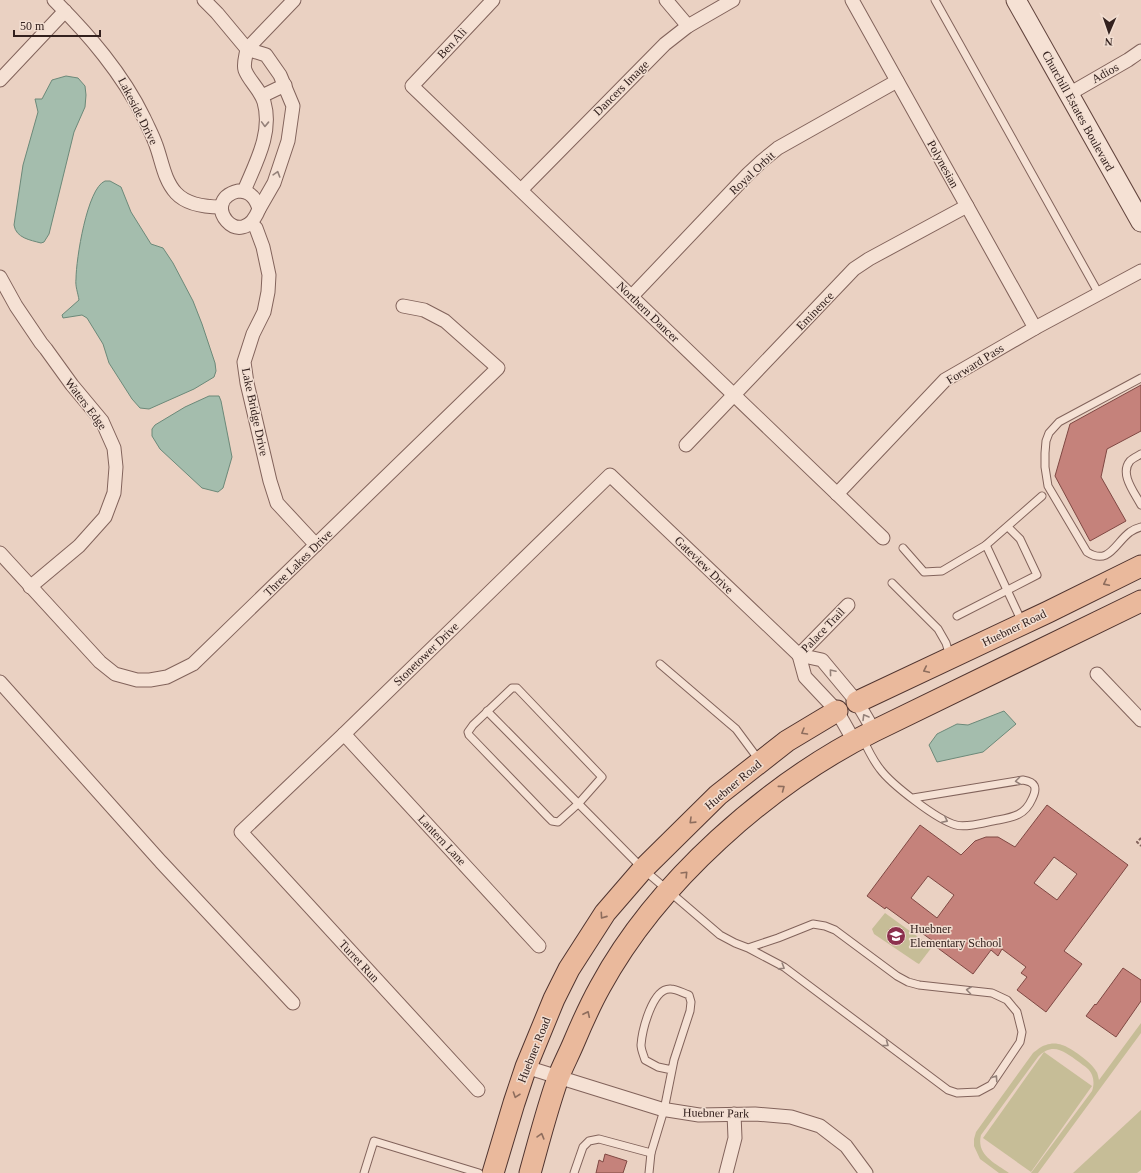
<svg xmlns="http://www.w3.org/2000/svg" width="1141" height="1173" viewBox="0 0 1141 1173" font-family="'Times New Roman',serif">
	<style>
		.green { fill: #c6bd97 }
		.water { fill: #a4bdad; stroke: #6c8979 }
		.building { fill: #c5827b; stroke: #7f4843; fill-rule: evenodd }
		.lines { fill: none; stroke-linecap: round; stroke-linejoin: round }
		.lane-casing { stroke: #82635b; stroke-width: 9 }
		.street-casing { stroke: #82635b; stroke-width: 15 }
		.secondary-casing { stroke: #63453e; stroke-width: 21 }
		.primary-casing { stroke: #50342f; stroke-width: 23 }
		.path { stroke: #82635b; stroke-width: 2; stroke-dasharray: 3 2; stroke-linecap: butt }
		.lane { stroke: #f5e1d4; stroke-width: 7 }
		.street { stroke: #f5e1d4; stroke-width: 13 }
		.secondary { stroke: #f5e1d4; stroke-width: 19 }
		.primary { stroke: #eab99c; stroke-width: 21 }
		.oneway { stroke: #948179 }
		.oneway2 { stroke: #8e6d5d }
		.labels { text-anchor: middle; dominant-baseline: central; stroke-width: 3; stroke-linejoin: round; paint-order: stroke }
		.street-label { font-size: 12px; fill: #33211e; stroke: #f2ded1 }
		.poi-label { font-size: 12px; fill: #33211e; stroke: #f2ded1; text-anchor: start }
	</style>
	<rect width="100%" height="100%" fill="#ead1c2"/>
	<!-- green -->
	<g class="green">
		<path d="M885,913L932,947L919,964L917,963L874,934L872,929Z"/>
		<path d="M1141,1023V1033L1038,1173H1031L1092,1091C1094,1085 1094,1080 1092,1075C1090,1069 1084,1066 1079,1062C1065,1052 1053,1041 1038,1057L981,1135C976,1155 995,1163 1009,1173H999L980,1159L974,1146V1139L976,1132L1033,1053C1037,1050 1041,1046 1046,1045C1051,1043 1057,1043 1062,1045C1070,1047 1092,1063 1096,1071C1098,1073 1098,1077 1099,1080Z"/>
		<path d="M1044,1052L1092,1086L1031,1172L983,1138Z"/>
		<path d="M1141,1110V1170L1137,1173H1073Z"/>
	</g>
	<!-- water -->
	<g class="water">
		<path d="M66,76L78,78L85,86L86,95L85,107L74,132L49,234L44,242L41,243C30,240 16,238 14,225L23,165L38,112L35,99H42L52,80Z"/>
		<path d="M105,181H110L121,187L131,212L151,244L163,248L173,263L193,301L202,324L215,363L216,371L214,377L194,389L149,409L140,408L132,399L109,363L103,344L87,318L82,315L63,318L62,315L79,300C78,293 75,286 76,279C76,260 87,188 105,181Z"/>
		<path d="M209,396H219L221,401L232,457L223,488L218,492L202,488L160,449L152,436V429L155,425L185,407Z"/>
		<path d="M1004,711L1016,724L983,752L937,762L929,745L937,734L957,724L968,725Z"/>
	</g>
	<!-- building -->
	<g class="building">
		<path d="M1141,385V431L1107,449L1101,477L1126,521L1090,541L1055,476L1070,424Z"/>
		<path d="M1047,805L1128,865L1064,951L1082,964L1046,1012L1017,990L1027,977L1021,973L1026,967L1002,949L998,956L991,950L973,974L935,946L937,944L886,907L885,909L867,896L920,825L961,855L975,841L986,837H998L1015,847ZM1054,857L1077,874L1057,900L1034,883ZM928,876L954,895L937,918L911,898Z"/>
		<path d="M1123,968L1141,980V1001L1116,1037L1086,1016L1095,1004L1096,1005Z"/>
		<path d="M605,1154L627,1161L623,1173H596L599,1160L603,1162Z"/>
	</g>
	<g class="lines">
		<defs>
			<g id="lane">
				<path d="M935,0L1099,294"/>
				<path d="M1141,378L1059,422L1049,433L1046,441L1045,453V467L1048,486L1087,552C1109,566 1115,543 1130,532C1133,530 1137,528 1141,527"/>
				<path d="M1141,454C1138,456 1133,458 1130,461C1119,474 1135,493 1141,505"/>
				<path d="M986,545L1042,496"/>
				<path d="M903,548L924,572L942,571L986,545L1022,622"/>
				<path d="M892,583L938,629L946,643L950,656"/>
				<path d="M957,616L1037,575L1020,539L1008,527"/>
				<path d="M660,664L736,729L759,760"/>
				<path d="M512,688H517L602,777L579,803L558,822L552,821L547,816L469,735L468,732L473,725Z"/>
				<path d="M487,711L643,869L720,935L735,943L748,948L784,967L948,1090L957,1093L978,1092L991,1085L1020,1042L1022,1032L1017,1012L1007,1000L992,993L919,985L908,982L897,976L835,930L825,926L813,924L778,938L748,948"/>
				<path d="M863,739C868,750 873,760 880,769C891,784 937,820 956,825C967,828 986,822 998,820C1014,817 1025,815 1032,799C1038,787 1035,782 1023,780L913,798"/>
				<path d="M364,1173L374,1141L479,1173"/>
				<path d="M574,1173L583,1147L589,1141L599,1139L651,1153"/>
				<path d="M649,1173L651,1153L664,1110L674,1060L690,1011L691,1002L689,995C683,993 676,989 671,989C652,987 642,1032 641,1045C641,1050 644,1056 645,1060L658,1067L672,1070"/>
			</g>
			<g id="street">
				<path d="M54,0C89,35 122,73 144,118C148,127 153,136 156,145C162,161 164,180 176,193C187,205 206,207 221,207"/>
				<path d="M204,0L217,13L247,49"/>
				<path d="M493,0L412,86L883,538"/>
				<path d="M666,0L688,26"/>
				<path d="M852,0L1035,328"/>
				<path d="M247,49L266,55L280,75L293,106L288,141L274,183L259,209"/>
				<path d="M247,49L294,0"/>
				<path d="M0,80L65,11"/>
				<path d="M1069,94L1128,60L1141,51"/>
				<path d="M262,96L285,85"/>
				<path d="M521,190L665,44L688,26L733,0"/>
				<path d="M238,191C250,191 256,198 259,209C241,255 198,201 238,191Z"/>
				<path d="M244,191C255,164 273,133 264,102C260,89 249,81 245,70C243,64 246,56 247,49"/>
				<path d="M251,223L256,228L263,247L269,275L268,292L264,312L253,334L244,362L247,383L270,481L277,503L316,545"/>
				<path d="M0,277L16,306L41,343L46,349L72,385L102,421L114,448L116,467L114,493L105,517L79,546L30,587"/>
				<path d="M632,296L748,174L762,161L778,148L897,81"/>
				<path d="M686,445L854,269L869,259L967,206"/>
				<path d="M837,494L945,380L1035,328L1141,271"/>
				<path d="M0,553L100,662L115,674L137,680H150L167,677L193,664L498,368L445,321L424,310L403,306"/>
				<path d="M799,655L805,677L837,711L854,741"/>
				<path d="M799,655L848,605"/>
				<path d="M1097,674L1141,720"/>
				<path d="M0,682L161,862L293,1003"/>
				<path d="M344,734L539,946"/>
				<path d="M526,1067L661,1109L699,1115L755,1114L791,1117L820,1126L846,1146L866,1173"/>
				<path d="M478,1090L241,832L344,734L610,475L799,655L822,660L857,702L874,731"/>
				<path d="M726,1173L735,1138L734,1114"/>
			</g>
			<path id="secondary" d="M1016,0L1141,222"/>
			<g id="primary">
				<path d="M857,702L1048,612L1141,566"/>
				<path d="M493,1173L514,1103L526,1067L554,999L569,969L605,913L643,869L718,795L787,741L837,711"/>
				<path d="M530,1173C539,1141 547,1109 558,1078C563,1065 569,1054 574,1042C582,1023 590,1005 600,987C657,882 768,784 874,731L1141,601"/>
			</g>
		</defs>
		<!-- lane casing -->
		<use href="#lane" class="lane-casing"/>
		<!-- street casing -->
		<use href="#street" class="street-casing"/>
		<!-- secondary casing -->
		<use href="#secondary" class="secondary-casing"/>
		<!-- primary casing -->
		<use href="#primary" class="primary-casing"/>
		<!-- path -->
		<path class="path" d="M1141,838L1137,842L1141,846"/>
		<!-- lane -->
		<use href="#lane" class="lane"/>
		<!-- street -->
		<use href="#street" class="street"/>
		<!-- secondary -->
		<use href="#secondary" class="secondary"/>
		<!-- primary -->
		<use href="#primary" class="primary"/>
	</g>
	<!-- one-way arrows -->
	<defs><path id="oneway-chevron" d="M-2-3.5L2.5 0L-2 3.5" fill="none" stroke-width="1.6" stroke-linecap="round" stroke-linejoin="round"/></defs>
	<g class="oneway">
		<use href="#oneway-chevron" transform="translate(265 124) rotate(92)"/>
		<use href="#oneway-chevron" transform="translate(277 174) rotate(-73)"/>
		<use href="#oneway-chevron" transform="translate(832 672) rotate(-130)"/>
		<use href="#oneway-chevron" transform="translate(865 717) rotate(-121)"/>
		<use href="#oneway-chevron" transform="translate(1018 781) rotate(173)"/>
		<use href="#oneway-chevron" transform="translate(945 820) rotate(26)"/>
		<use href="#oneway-chevron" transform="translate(782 967) rotate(32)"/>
		<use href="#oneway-chevron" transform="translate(969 990) rotate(-173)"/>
		<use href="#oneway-chevron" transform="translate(886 1044) rotate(37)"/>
		<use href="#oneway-chevron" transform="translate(995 1078) rotate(-56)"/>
	</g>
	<g class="oneway2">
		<use href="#oneway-chevron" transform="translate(1106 583) rotate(154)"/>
		<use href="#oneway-chevron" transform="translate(926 670) rotate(155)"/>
		<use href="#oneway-chevron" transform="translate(804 732) rotate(150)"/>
		<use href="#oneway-chevron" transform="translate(782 788) rotate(-37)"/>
		<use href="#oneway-chevron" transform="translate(692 821) rotate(136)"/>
		<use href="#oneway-chevron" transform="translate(685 874) rotate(-46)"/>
		<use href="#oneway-chevron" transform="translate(603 916) rotate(125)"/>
		<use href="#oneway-chevron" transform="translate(587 1014) rotate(-65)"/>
		<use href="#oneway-chevron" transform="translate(516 1095) rotate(109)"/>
		<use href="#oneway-chevron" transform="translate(541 1136) rotate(-74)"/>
	</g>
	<!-- icons -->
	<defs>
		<symbol id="school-disc" viewBox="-11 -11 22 22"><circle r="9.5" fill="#8b304d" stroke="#f2ded1"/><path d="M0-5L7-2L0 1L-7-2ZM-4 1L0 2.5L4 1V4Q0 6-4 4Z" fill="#fff"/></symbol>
	</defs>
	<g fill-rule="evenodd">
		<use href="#school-disc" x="885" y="925" width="22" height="22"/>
	</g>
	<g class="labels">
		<!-- street labels -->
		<g class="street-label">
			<text transform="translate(452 43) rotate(-47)">Ben Ali</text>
			<text transform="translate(1105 73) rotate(-29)">Adios</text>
			<text transform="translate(621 88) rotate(-45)">Dancers Image</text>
			<text transform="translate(138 111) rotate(63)">Lakeside Drive</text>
			<text transform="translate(1078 111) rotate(61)">Churchill Estates Boulevard</text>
			<text transform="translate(943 164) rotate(61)">Polynesian</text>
			<text transform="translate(752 173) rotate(-43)">Royal Orbit</text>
			<text transform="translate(815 311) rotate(-46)">Eminence</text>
			<text transform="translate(648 312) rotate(44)">Northern Dancer</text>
			<text transform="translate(975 364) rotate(-32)">Forward Pass</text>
			<text transform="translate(86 404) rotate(53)">Waters Edge</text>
			<text transform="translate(255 412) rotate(78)">Lake Bridge Drive</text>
			<text transform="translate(298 563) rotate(-44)">Three Lakes Drive</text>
			<text transform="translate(704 565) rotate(44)">Gateview Drive</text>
			<text transform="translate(1014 628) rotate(-26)">Huebner Road</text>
			<text transform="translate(823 630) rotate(-46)">Palace Trail</text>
			<text transform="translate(426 654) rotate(-44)">Stonetower Drive</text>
			<text transform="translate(733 785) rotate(-40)">Huebner Road</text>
			<text transform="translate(442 840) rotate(47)">Lantern Lane</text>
			<text transform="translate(359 961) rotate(47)">Turret Run</text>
			<text transform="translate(534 1050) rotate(-68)">Huebner Road</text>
			<text transform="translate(716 1113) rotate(1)">Huebner Park</text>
		</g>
		<!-- poi labels -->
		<g class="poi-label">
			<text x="910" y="929">Huebner<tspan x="910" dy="14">Elementary School</tspan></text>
		</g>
	</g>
	<!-- north arrow -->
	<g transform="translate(1109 32) rotate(182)" stroke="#f2ded1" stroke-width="3" paint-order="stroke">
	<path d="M0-3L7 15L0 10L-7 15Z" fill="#33211e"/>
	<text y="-6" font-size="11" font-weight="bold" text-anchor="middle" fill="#33211e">N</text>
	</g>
	<!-- scale -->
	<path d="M14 30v6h86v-6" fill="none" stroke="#33211e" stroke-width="2"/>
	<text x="20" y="30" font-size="12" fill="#33211e" stroke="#f2ded1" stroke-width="3" paint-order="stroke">50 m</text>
</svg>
